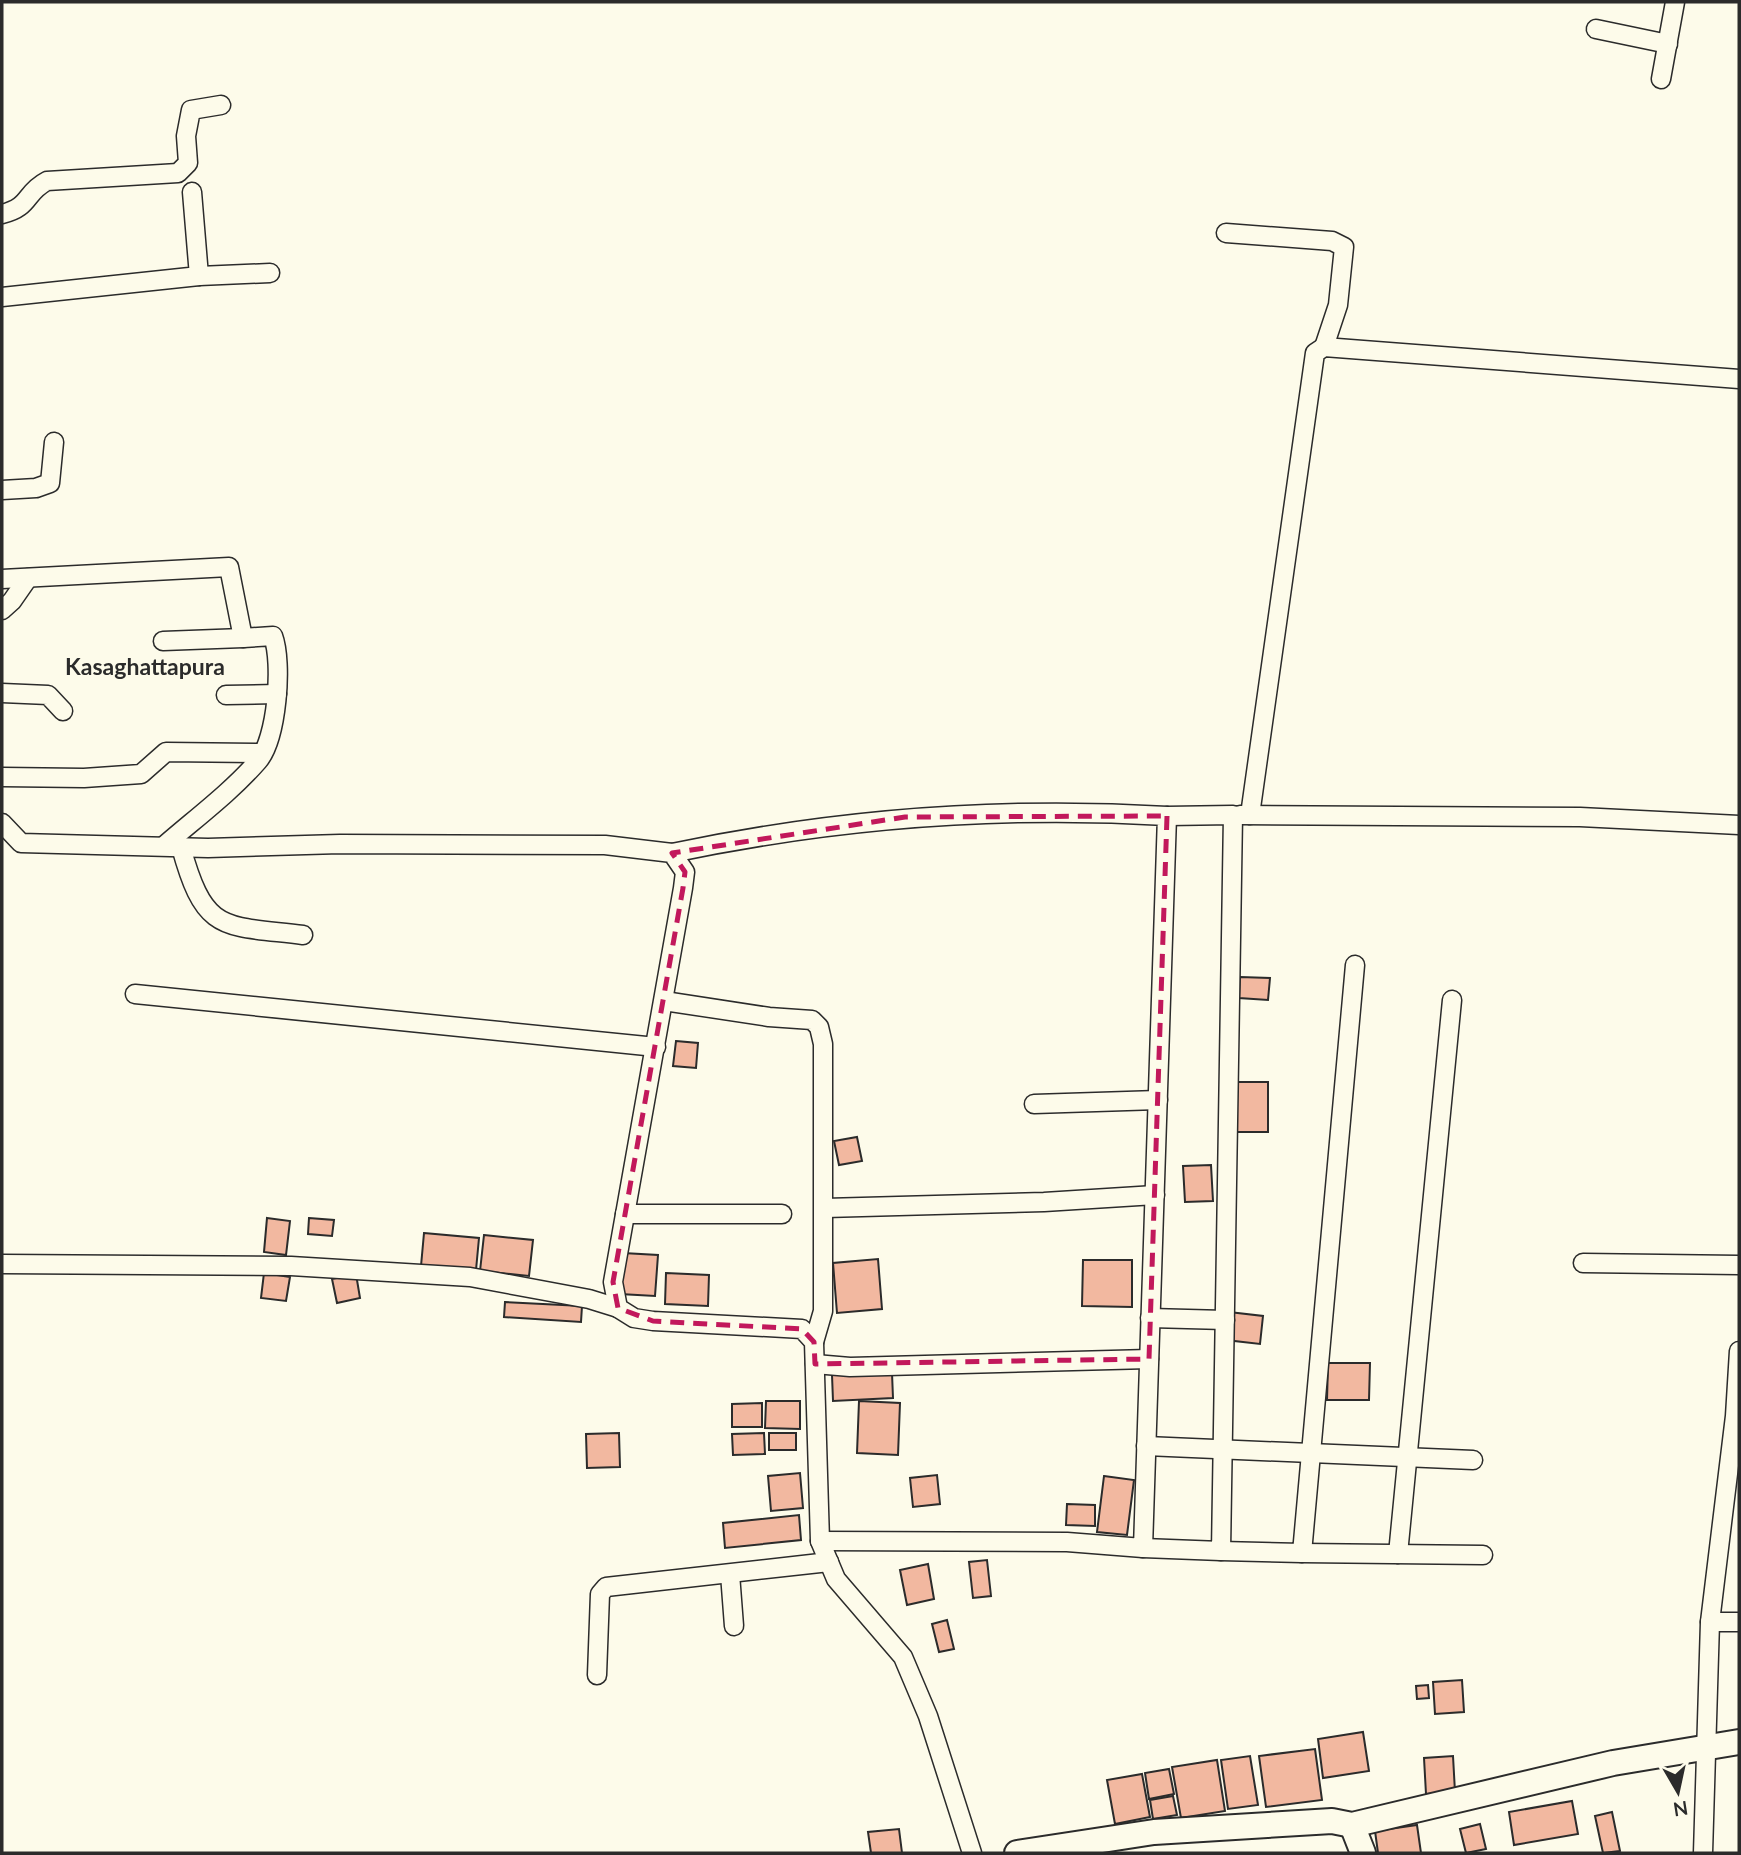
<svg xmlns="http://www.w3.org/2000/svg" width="1741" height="1855" viewBox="0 0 1741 1855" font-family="Lato,sans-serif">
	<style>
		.building { fill: #f2b8a0; stroke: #2b2b2b; stroke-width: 2 }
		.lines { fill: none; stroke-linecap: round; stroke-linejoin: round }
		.street-casing { stroke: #2b2b2b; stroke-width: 21 }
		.secondary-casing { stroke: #2b2b2b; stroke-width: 28 }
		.street { stroke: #fdfbea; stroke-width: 18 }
		.secondary { stroke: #fdfbea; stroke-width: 24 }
		.marked { fill: none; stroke: #c2185b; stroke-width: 5; stroke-dasharray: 14 9; stroke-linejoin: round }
		.labels { text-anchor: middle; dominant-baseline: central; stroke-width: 5; stroke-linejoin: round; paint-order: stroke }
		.quarter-label { font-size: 23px; font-weight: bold; fill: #2b2b2b; stroke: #fdfbea }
	</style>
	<rect width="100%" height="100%" fill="#fdfbea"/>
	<!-- building -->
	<g class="building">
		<path d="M1240,977L1270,978L1268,1000L1239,998Z"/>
		<path d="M676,1041L698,1043L696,1068L673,1066Z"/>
		<path d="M1234,1082H1268V1132H1233Z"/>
		<path d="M857,1137L862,1161L839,1165L834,1141Z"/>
		<path d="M1211,1165L1213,1201L1185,1202L1183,1166Z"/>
		<path d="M267,1218L290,1221L286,1255L264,1252Z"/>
		<path d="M309,1218L334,1220L332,1236L308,1234Z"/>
		<path d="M424,1233L479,1238L476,1270L421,1266Z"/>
		<path d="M484,1235L533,1240L529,1276L480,1271Z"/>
		<path d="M623,1253L658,1255L655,1296L620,1294Z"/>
		<path d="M878,1259L882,1309L837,1313L833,1263Z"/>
		<path d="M1083,1260H1132V1307L1082,1306Z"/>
		<path d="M264,1273L290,1277L286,1301L261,1298Z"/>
		<path d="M666,1273L709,1275L708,1306L665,1304Z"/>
		<path d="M356,1274L360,1298L337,1303L332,1279Z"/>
		<path d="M505,1302L582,1306L581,1322L504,1317Z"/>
		<path d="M1229,1312L1263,1316L1260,1344L1226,1340Z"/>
		<path d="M1328,1363H1370L1369,1400H1327Z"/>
		<path d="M892,1373L893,1398L833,1401L832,1375Z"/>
		<path d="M766,1401H800V1429L765,1428Z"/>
		<path d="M859,1401L900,1403L898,1455L857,1453Z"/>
		<path d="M762,1403V1427H732V1404Z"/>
		<path d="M619,1433L620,1467L587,1468L586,1434Z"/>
		<path d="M764,1433L765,1454L733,1455L732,1434Z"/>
		<rect x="769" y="1433" width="27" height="17"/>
		<path d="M800,1473L803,1508L771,1511L768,1476Z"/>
		<path d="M937,1475L940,1504L913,1507L910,1478Z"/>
		<path d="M1104,1476L1134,1480L1127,1535L1097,1532Z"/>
		<path d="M1067,1504L1095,1505V1526L1066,1525Z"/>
		<path d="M799,1515L801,1540L725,1548L723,1523Z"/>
		<path d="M987,1560L991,1596L973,1598L969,1562Z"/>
		<path d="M928,1564L934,1599L907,1605L900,1570Z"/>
		<path d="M947,1620L954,1649L939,1652L932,1624Z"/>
		<path d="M1462,1680L1464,1712L1435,1714L1433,1682Z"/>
		<path d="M1428,1685L1429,1698L1417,1699L1416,1686Z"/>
		<path d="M1363,1732L1369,1771L1323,1778L1318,1739Z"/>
		<path d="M1315,1749L1322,1800L1266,1807L1259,1756Z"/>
		<path d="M1250,1756L1258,1805L1228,1809L1221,1760Z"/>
		<path d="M1453,1756L1455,1792L1426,1794L1424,1758Z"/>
		<path d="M1217,1760L1225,1811L1181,1818L1172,1767Z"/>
		<path d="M1169,1769L1174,1794L1149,1799L1145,1773Z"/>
		<path d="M1142,1774L1150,1817L1115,1824L1107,1780Z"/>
		<path d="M1173,1796L1177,1815L1153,1819L1150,1800Z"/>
		<path d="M1572,1801L1578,1834L1514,1845L1509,1812Z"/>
		<path d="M1612,1812L1620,1851L1603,1853L1595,1816Z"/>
		<path d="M1480,1824L1486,1849L1466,1853L1460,1829Z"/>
		<path d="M1417,1825L1421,1853H1378L1375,1831Z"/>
		<path d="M899,1829L902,1853H871L868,1832Z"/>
	</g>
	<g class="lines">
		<defs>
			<g id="street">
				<path d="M1596,29L1668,44"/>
				<path d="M1661,79L1675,2"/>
				<path d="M2,214C31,207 24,193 47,181L178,173L188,163L186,136L191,110L221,105"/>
				<path d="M1226,233L1332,241L1344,247L1338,305L1324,347"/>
				<path d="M199,276L270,273"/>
				<path d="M2,297L199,276L192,192"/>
				<path d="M2,490L36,488L50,483L54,442"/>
				<path d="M2,579L229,567L243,638L273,636C283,663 277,739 258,761C231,792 196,818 165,845"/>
				<path d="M2,610L12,601L28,578"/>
				<path d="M163,641L243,638"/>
				<path d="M2,693L48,695L63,711"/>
				<path d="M226,695L277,694"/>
				<path d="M2,777L84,778L141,774L166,752L262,753"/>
				<path d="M1240,815L1580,817L1739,825"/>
				<path d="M1250,815L1315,353L1324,347L1739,379"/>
				<path d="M2,823L21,843L208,848L340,844L605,845L672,853L685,872L683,888L613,1282L618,1308L634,1318L653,1321L802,1329L814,1342L820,1541L836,1579L903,1657L928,1716L972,1853"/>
				<path d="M181,847C205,934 222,925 303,935"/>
				<path d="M672,853C834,819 1002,806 1167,816L1143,1548L1067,1542L820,1541"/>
				<path d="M135,994L656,1047"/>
				<path d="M664,1001L769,1017L812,1020L819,1027L823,1044V1311L814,1342"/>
				<path d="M1034,1104L1158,1100"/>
				<path d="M825,1208L1044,1202L1155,1195"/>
				<path d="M625,1214H782"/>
				<path d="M1583,1263L1739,1265"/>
				<path d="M2,1264L291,1266L470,1277L589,1299L618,1308"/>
				<path d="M1150,1318L1225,1320"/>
				<path d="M815,1364L850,1367L1149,1359"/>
				<path d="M1146,1446L1473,1460"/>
				<path d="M1143,1548L1221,1551L1233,815L1167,816"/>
				<path d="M1221,1551L1302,1553L1355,965"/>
				<path d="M1302,1553L1483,1555"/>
				<path d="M1398,1554L1452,1000"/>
				<path d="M730,1574L734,1626"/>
				<path d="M1710,1622H1739"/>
				<path d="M597,1675L600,1594L606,1587L829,1562"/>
				<path d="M1703,1853L1710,1622L1735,1416L1739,1351"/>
			</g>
			<g id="secondary">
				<path d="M1352,1825L1363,1853"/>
				<path d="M1017,1853L1154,1832L1332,1821L1352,1825L1613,1763L1739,1742"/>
			</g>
		</defs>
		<!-- street casing -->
		<use href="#street" class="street-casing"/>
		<!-- secondary casing -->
		<use href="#secondary" class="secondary-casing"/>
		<!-- street -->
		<use href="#street" class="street"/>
		<!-- secondary -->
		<use href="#secondary" class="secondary"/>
	</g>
	<!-- marked area -->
	<path class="marked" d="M1167,816L1149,1359L815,1364L814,1342L802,1329L653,1321L618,1308L613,1282L683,888L685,872L672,853L905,817Z"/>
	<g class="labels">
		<!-- quarter labels -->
		<g class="quarter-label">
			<text x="145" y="666">Kasaghattapura</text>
		</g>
	</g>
	<!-- border -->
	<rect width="1741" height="1855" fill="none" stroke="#2b2b2b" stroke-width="7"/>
	<!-- north arrow -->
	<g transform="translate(1678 1792) rotate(171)" stroke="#fdfbea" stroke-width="5" paint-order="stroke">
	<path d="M0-5L12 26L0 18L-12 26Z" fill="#2b2b2b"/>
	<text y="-10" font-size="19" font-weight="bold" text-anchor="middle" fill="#2b2b2b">N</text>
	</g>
</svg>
